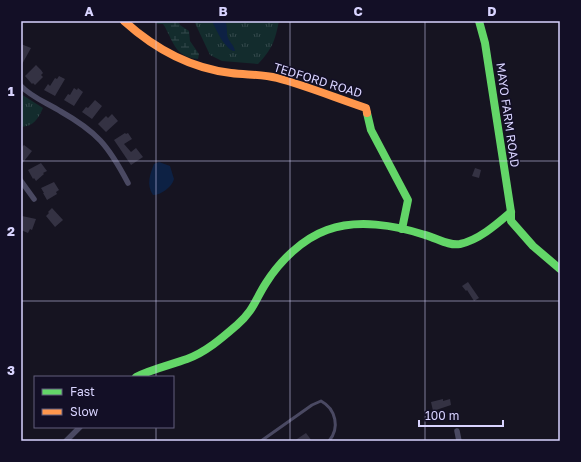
<svg xmlns="http://www.w3.org/2000/svg" width="581" height="462" viewBox="0 0 581 462" font-family="'Golos Text',sans-serif">
	<style>
		.grass { fill: url(#grass-tufts) }
		.wetland { fill: url(#wetland-marsh) }
		.water { fill: #0d2144 }
		.building { fill: #343243 }
		.lines { fill: none; stroke-linecap: round; stroke-linejoin: round }
		.lane { stroke: #4a4962; stroke-width: 3 }
		.street { stroke: #4a4962; stroke-width: 5.5 }
		.fast { stroke: #63d668; stroke-width: 8 }
		.slow { stroke: #ff974d; stroke-width: 8 }
		.grid { fill: none; stroke: #d9d4ff; stroke-width: 1; stroke-opacity: 0.55 }
		.labels { text-anchor: middle; dominant-baseline: central; stroke-width: 3; stroke-linejoin: round; paint-order: stroke }
		.street-label { font-size: 12px; fill: #d9d4ff; stroke: #130f26 }
		.neatline { fill: none; stroke: #d9d4ff; stroke-width: 1.5 }
		.grid-label { font-size: 13px; text-anchor: middle; font-weight: bold; fill: #d9d4ff }
	</style>
	<defs>
		<pattern id="grass-tufts" width="24" height="20" patternUnits="userSpaceOnUse"><rect width="24" height="20" fill="#132c2d"/><path d="M3 7l-1-3M5 7V3M7 7l1-3M15 17l-1-3M17 17v-4M19 17l1-3" fill="none" stroke="#354a4c"/></pattern>
		<pattern id="wetland-marsh" width="20" height="14" patternUnits="userSpaceOnUse"><rect width="20" height="14" fill="#132c2d"/><path d="M1 5h8M5 5V1M11 12h8M15 12V8" fill="none" stroke="#354a4c"/></pattern>
	</defs>
	<rect width="100%" height="100%" fill="#161421"/>
	<!-- grass -->
	<g class="grass">
		<path d="M194,21H279C275,41 272,49 258,64L222,61L210,55Z"/>
		<path d="M21,94L43,108C38,119 34,126 21,127Z"/>
	</g>
	<!-- wetland -->
	<path class="wetland" d="M156,21H178L180,25L189,31L190,41L199,54L198,59C176,57 174,44 165,27L163,24H157Z"/>
	<!-- water -->
	<g class="water">
		<path d="M212,21H225C228,27 226,33 228,38C230,43 234,45 235,51H233C223,46 217,31 212,21Z"/>
		<path d="M159,162L170,166L174,179C172,187 161,195 153,195C146,185 150,174 154,164Z"/>
	</g>
	<!-- building -->
	<g class="building">
		<path d="M21,44L31,48L21,66Z"/>
		<path d="M36,65L41,70L43,73L41,75L43,77L35,85L33,83L32,84L25,76Z"/>
		<path d="M59,76L65,79L55,96L44,90L48,84L50,86L55,78L57,79Z"/>
		<path d="M74,88L77,90L78,88L83,92L74,106L64,100L68,94L70,95Z"/>
		<path d="M95,100L102,106L92,119L82,112L86,107L88,108Z"/>
		<path d="M112,114L118,121L106,132L98,124L106,116L108,118Z"/>
		<path d="M125,133L126,134L128,133L132,139L124,144L131,152L136,148L143,157L131,165L114,140Z"/>
		<path d="M24,145L32,151L21,165V148Z"/>
		<path d="M41,163L47,171L43,173L44,174L36,181L34,178L33,179L28,170Z"/>
		<path d="M475,168L481,170L479,178L472,176Z"/>
		<path d="M54,182L59,190L56,192L57,194L47,200L43,193H44L41,188Z"/>
		<path d="M52,208L63,220L55,227L46,216L49,213L48,212Z"/>
		<path d="M22,216L36,219L32,230L30,229L28,233L21,230Z"/>
		<path d="M468,282L479,298L474,301L467,290L466,291L462,286Z"/>
		<path d="M443,399V401L450,399L451,405L433,411L431,402Z"/>
		<path d="M306,433L312,441H294Z"/>
	</g>
	<g class="lines">
		<!-- lane -->
		<path class="lane" d="M261,441L312,405L321,401C336,409 340,428 329,441"/>
		<!-- street -->
		<g class="street">
			<path d="M21,86C31,97 47,103 60,111C97,132 108,145 128,183"/>
			<path d="M21,181L34,199"/>
			<path d="M457,431L459,441"/>
			<path d="M66,441L80,427"/>
		</g>
		<!-- fast -->
		<g class="fast">
			<path d="M479,21L485,43L511,212V221L533,246L560,269"/>
			<path d="M367,113L371,130L408,200L402,229"/>
			<path d="M136,377C152,369 170,365 187,359C206,352 222,338 237,325C254,310 255,300 266,283C280,261 302,239 327,230C357,219 395,225 425,235C437,238 448,246 460,244C479,240 497,224 511,212"/>
		</g>
		<!-- slow -->
		<path class="slow" d="M124,21C155,49 189,68 231,73C246,75 262,74 277,78C307,86 336,98 366,108L367,113"/>
	</g>
	<!-- grid -->
	<path class="grid" d="M156,21V377M290,21V441M425,21V441M21,161H560M21,301H560M156,427V441"/>
	<g class="labels">
		<!-- street labels -->
		<g class="street-label">
			<text transform="translate(318 80) rotate(17)">TEDFORD ROAD</text>
			<text transform="translate(508 115) rotate(82)">MAYO FARM ROAD</text>
		</g>
	</g>
	<!-- border -->
	<rect width="581" height="462" fill="none" stroke="#130f26" stroke-width="44"/>
	<!-- legend -->
	<rect x="34" y="376" width="140" height="52" fill="#130f26" stroke="#625e7d"/>
	<rect x="42" y="389" width="20" height="6" fill="#63d668" stroke="#625e7d"/>
	<text x="70" y="396" font-size="12" fill="#d9d4ff">Fast</text>
	<rect x="42" y="409" width="20" height="6" fill="#ff974d" stroke="#625e7d"/>
	<text x="70" y="416" font-size="12" fill="#d9d4ff">Slow</text>
	<!-- scale -->
	<path d="M419 420v6h84v-6" fill="none" stroke="#d9d4ff" stroke-width="2"/>
	<text x="425" y="420" font-size="12" fill="#d9d4ff" stroke="#130f26" stroke-width="3" paint-order="stroke">100 m</text>
	<rect x="22" y="22" width="537" height="418" class="neatline"/>
	<g class="grid-label">
		<text x="89" y="16">A</text>
		<text x="223" y="16">B</text>
		<text x="358" y="16">C</text>
		<text x="492" y="16">D</text>
		<text x="11" y="96">1</text>
		<text x="11" y="236">2</text>
		<text x="11" y="375">3</text>
	</g>
</svg>
